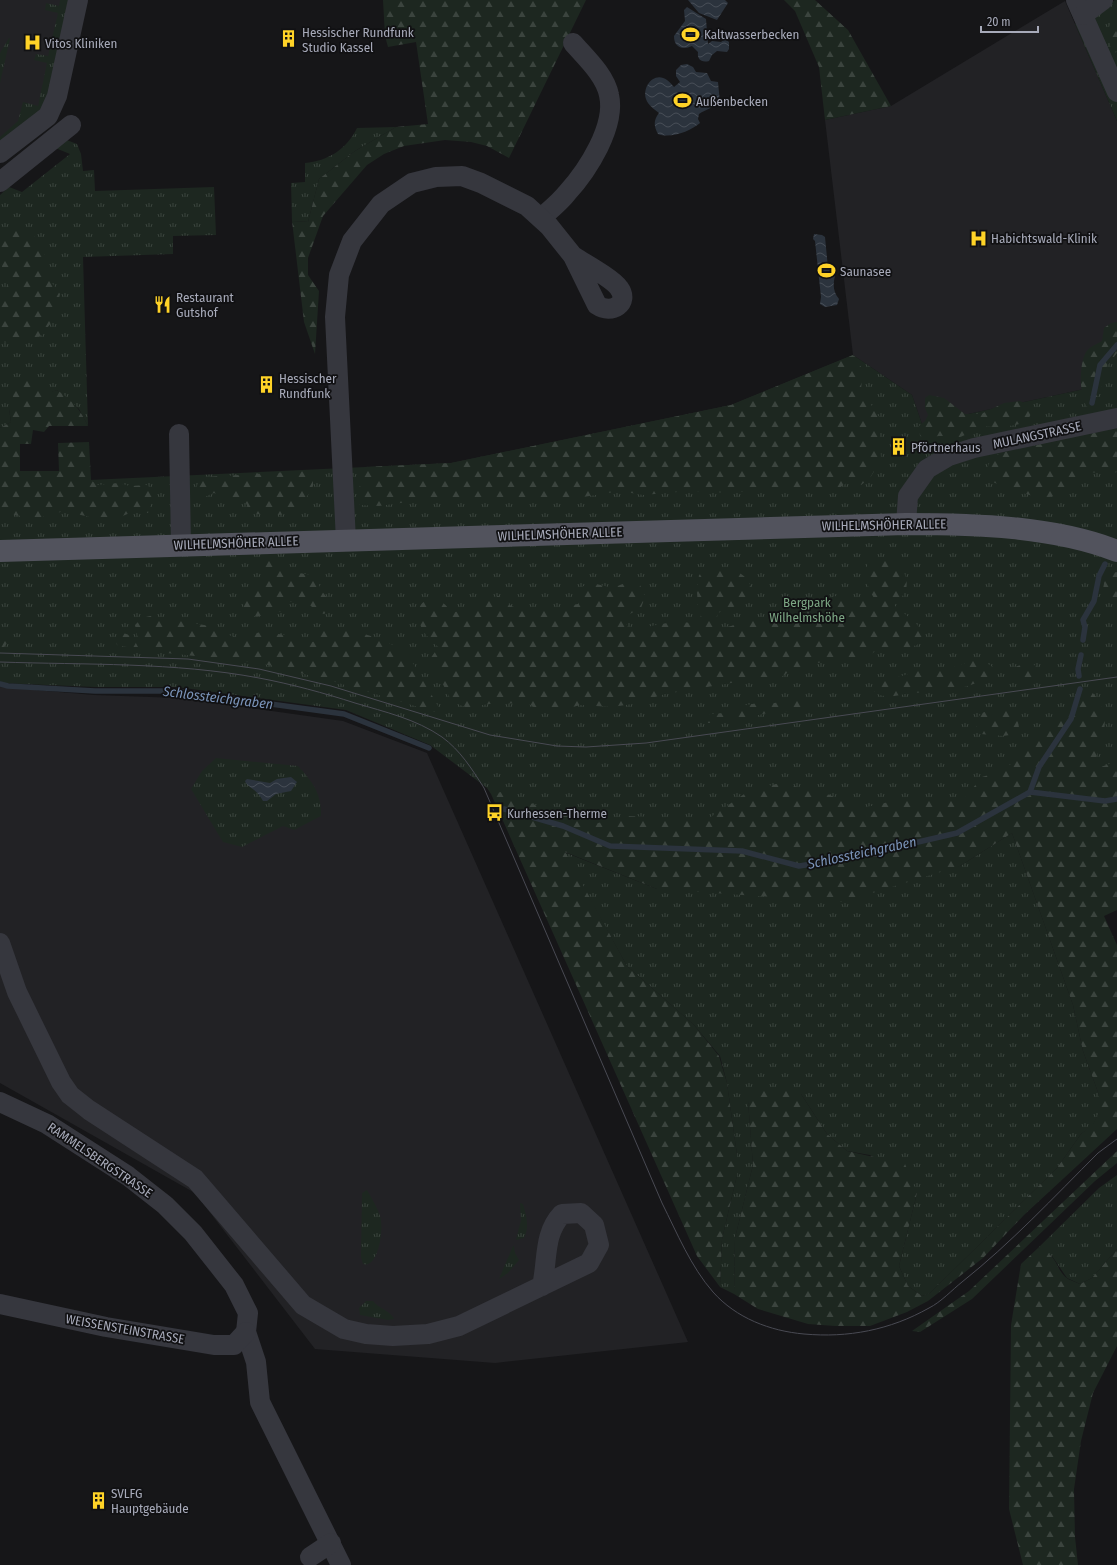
<svg xmlns="http://www.w3.org/2000/svg" width="1117" height="1565" viewBox="0 0 1117 1565" font-family="'Fira Sans Condensed',sans-serif">
	<style>
		.built { fill: #222225 }
		.grass { fill: url(#grass-tufts) }
		.forest { fill: url(#forest-firs) }
		.water { fill: url(#water-waves) }
		.lines { fill: none; stroke-linecap: round; stroke-linejoin: round }
		.stream { stroke: #2b333d; stroke-width: 5.5 }
		.minor { stroke: #36373e; stroke-width: 20 }
		.major { stroke: #52535d; stroke-width: 22 }
		.tram { stroke: #494a53; stroke-width: 1 }
		.labels { text-anchor: middle; dominant-baseline: central; stroke-width: 3.5; stroke-linejoin: round; paint-order: stroke }
		.poi-label { font-size: 13px; fill: #a7aab9; stroke: #111113; text-anchor: start }
		.street-label { font-size: 13px; fill: #a7aab9; stroke: #111113 }
		.park-label { font-size: 13px; fill: #7ca684; stroke: #111113 }
		.water-label { font-size: 14px; font-style: italic; fill: #7a93b8; stroke: #111113 }
	</style>
	<defs>
		<pattern id="grass-tufts" width="24" height="20" patternUnits="userSpaceOnUse"><rect width="24" height="20" fill="#1d2720"/><path d="M3 7l-1-3M5 7V3M7 7l1-3M15 17l-1-3M17 17v-4M19 17l1-3" fill="none" stroke="#3b443e"/></pattern>
		<pattern id="forest-firs" width="22" height="20" patternUnits="userSpaceOnUse"><rect width="22" height="20" fill="#1d2720"/><path d="M5 1l3.5 6h-7zM16 11l3.5 6h-7z" fill="#3b443e"/></pattern>
		<pattern id="water-waves" width="16" height="10" patternUnits="userSpaceOnUse"><rect width="16" height="10" fill="#2b333d"/><path d="M0 5q4-4 8 0t8 0" fill="none" stroke="#474e57"/></pattern>
	</defs>
	<rect width="100%" height="100%" fill="#161618"/>
	<!-- built -->
	<g class="built">
		<path d="M0,0H73L49,106L0,148Z"/>
		<path d="M1065,1L1117,121V357L1089,388L922,424L912,395L853,355L825,120L891,106Z"/>
		<path d="M0,687L94,695L178,698L343,721L427,753L688,1342L495,1363L315,1349L195,1193L0,1083Z"/>
	</g>
	<!-- grass -->
	<g class="grass">
		<path d="M60,0H73L49,106L0,148V137L18,121L23,102L38,106L47,63L34,60L36,54L48,56L58,13L45,10L46,3L59,6Z"/>
		<path d="M1115,0H1117V121L1075,24L1088,19Z"/>
		<path d="M9,38L10,39L0,83V53Z"/>
		<path d="M396,127L355,151L319,179L308,222L292,221L291,183L305,182V163C328,161 347,149 357,128Z"/>
		<path d="M64,139L77,144L81,154L83,171L94,170L95,191L214,187L216,235L173,236V254L83,257L88,426L79,409L57,390L9,409L11,422L0,428V195L9,187L22,192L70,154L53,147Z"/>
		<path d="M1117,353V788L613,837L494,794H491L487,788L430,745L346,710L177,687H95L0,683V480H90L451,463L731,405L853,355L912,395L922,424L1089,388Z"/>
		<path d="M216,758L298,766C312,781 322,794 321,816L294,830L283,826L242,847L223,842L191,789L202,771Z"/>
		<path d="M1012,833L1073,1005L1083,1051L1099,1095V1113L1093,1125L1081,1134L1057,1168L930,1293L922,1296L908,1286L899,1266L917,1193L870,1155L847,1151L827,1134L801,1094L748,1101L753,1165L735,1238L734,1294L720,1287L722,1239L737,1175V1155L727,1083L720,1056L694,1025L627,966L564,852L657,889L960,866Z"/>
		<path d="M1117,1175V1249L1092,1278L1080,1284L1067,1278L1052,1256L1038,1248L1099,1188Z"/>
		<path d="M367,1190C372,1199 380,1211 381,1221C383,1232 378,1269 363,1264L361,1257L362,1193Z"/>
		<path d="M520,1203L523,1204C526,1214 530,1228 524,1238L516,1240L521,1220Z"/>
		<path d="M513,1246H514L515,1253L519,1260L508,1273L499,1279Z"/>
		<path d="M366,1301H373C378,1308 391,1311 394,1319L388,1320L360,1315L359,1308Z"/>
	</g>
	<!-- forest -->
	<g class="forest">
		<path d="M383,0H586L509,158L487,146L471,142L445,140L404,146L384,154L367,165L323,216L308,258V275L319,291L315,354L304,322L292,221L308,222L319,179L355,151L396,127L428,124L416,42L388,47L385,36Z"/>
		<path d="M784,0H815L848,30L891,106L825,120L819,67L795,11Z"/>
		<path d="M1117,17V52L1112,53C1109,36 1103,29 1117,17Z"/>
		<path d="M19,227L45,243L44,272L60,294L54,319L41,336L13,343L0,342V307L9,282L1,264L0,233L6,228Z"/>
		<path d="M1117,322V353L1104,370L1101,389L1093,406L1087,407C1079,395 1079,364 1086,352C1089,347 1097,344 1102,341L1104,328L1111,323Z"/>
		<path d="M853,355L863,370L861,389L879,417L881,460L870,478L861,485L848,482L836,490L822,491L809,487L793,491L773,487L734,493L689,491L643,495L620,491L577,498H515L473,501L429,499L379,506L359,505V489L365,467L451,463L731,405Z"/>
		<path d="M29,376L40,383L44,394L57,390C73,401 80,409 88,426H49L44,432L33,430L31,444H20V471H59L58,443L89,442L91,480L97,485L118,483L130,486L148,485L153,497L148,513L132,512L118,518L98,519L64,511L39,518L13,515L0,509V428L11,422L9,409L17,382Z"/>
		<path d="M929,395L944,398L965,414H981L1004,403L1020,401L1032,408C1032,424 1014,426 1000,427C993,428 986,425 978,427C974,429 970,433 965,435C951,441 954,436 941,436C932,436 931,439 920,436L919,426L925,421L928,415L925,408V398Z"/>
		<path d="M1117,428V472C1107,475 1097,471 1086,473C1076,476 1074,488 1064,493C1041,504 1011,489 990,481C985,465 988,463 1000,453Z"/>
		<path d="M305,471L313,478V486L308,495L292,513L271,516L250,513L246,503L214,493L204,497L198,494C195,485 198,482 205,477Z"/>
		<path d="M879,558L899,563C910,581 910,591 894,605C904,615 920,622 923,636L917,645L910,647L880,648L864,659L822,662L793,669L778,679L769,681H743L665,694L632,704L612,707L580,705L559,711L539,710L527,703L488,704L468,708L460,705L451,700L430,659L435,652L441,649C431,641 420,631 418,617C416,602 431,594 443,603C446,605 449,609 451,612L470,611L486,599L498,596L505,599L511,606L529,612L578,604C578,579 592,582 611,588C622,585 629,579 640,585L645,597L641,608L628,615L626,622L629,632C653,625 674,619 699,624L701,615L698,607L697,592L699,575C737,552 768,593 742,605C739,607 735,606 733,607C728,608 723,611 718,613L716,621L717,627C736,629 739,619 755,617C767,616 774,624 788,621L794,613L803,607L834,596L864,601L874,598C867,587 864,576 868,562Z"/>
		<path d="M266,560H273L299,573L312,575L318,582L321,590L331,603L329,610L324,614C307,608 309,595 287,603L283,611C272,614 255,620 244,613C240,590 250,590 265,578L267,572L263,563Z"/>
		<path d="M1117,572V605L1106,598L1103,589L1105,578L1111,573Z"/>
		<path d="M150,616L222,628L231,636L242,638L260,632L287,635L311,642L319,641L322,627C347,630 376,634 398,648C406,653 413,663 418,671C427,683 432,698 441,711L435,712L332,681L260,663L148,651L137,635L135,625L142,618Z"/>
		<path d="M0,629L9,633L11,638L4,647H0Z"/>
		<path d="M121,633C132,634 134,639 138,647L137,650H131L127,647L117,645L115,638Z"/>
		<path d="M971,661H983L993,667L992,674C970,691 939,691 912,693C899,694 885,701 874,691L878,683L925,669L937,668L945,670Z"/>
		<path d="M1025,663L1033,664L1038,668C1039,682 1023,681 1013,679L1011,676L1013,668Z"/>
		<path d="M1087,687C1113,711 1106,733 1094,762L1101,767L1117,761V910L1104,916L1117,945V1129L1024,1215L983,1258L928,1301L907,1312L870,1326H835L808,1324L758,1309L734,1294L735,1238L753,1165L748,1101L755,1090L773,1088L801,1094L827,1134L847,1151L905,1164L917,1193L899,1266L908,1286L922,1296L930,1293L1057,1168L1081,1134L1093,1124L1099,1113V1095L1083,1051L1073,1005L1012,833L960,866L843,902L657,889L565,852L627,966L694,1025L719,1056L727,1083L737,1155V1175L722,1239L720,1287L697,1256L491,794L501,792L541,807L598,823L624,816L708,819L750,790L781,783L827,794L862,808L898,800H963L982,777L1005,770L1071,701L1082,700Z"/>
		<path d="M798,698L802,702V708C789,714 783,709 771,712C747,718 725,724 700,723V719L710,714L723,713L736,707L763,702L775,703L782,700Z"/>
		<path d="M992,709H1009L1017,714L1019,728L1016,734L1003,736L981,734L976,728V719L982,713Z"/>
		<path d="M1117,1151V1163L1095,1181L972,1299L920,1332L912,1331L969,1291Z"/>
		<path d="M1038,1248C1059,1255 1055,1270 1068,1279C1072,1281 1076,1282 1080,1284L1092,1278L1117,1249V1346L1093,1393L1081,1441L1074,1489L1075,1537L1078,1565H1023L1009,1509L1011,1325L1021,1264Z"/>
	</g>
	<!-- water -->
	<g class="water">
		<path d="M688,0H725L728,3L717,20L699,13Z"/>
		<path d="M687,7L706,19L708,44L712,41L721,42L725,39L729,42V49L727,52L717,51L712,55L709,61C701,63 697,59 698,52L692,46C683,50 674,48 674,36L685,21L684,10Z"/>
		<path d="M687,64L693,67L696,72L707,73L711,81L718,82L720,103C713,108 706,109 699,114L698,119L700,123C691,131 670,139 658,134C654,126 653,121 659,113C654,109 648,105 646,99C642,87 654,71 667,80C670,82 672,85 674,87L680,82L676,76V70L681,65Z"/>
		<path d="M814,234L822,235L825,237L828,268L836,272C833,283 832,290 839,299L837,305L825,307L820,304L821,297L815,241L813,239Z"/>
		<path d="M291,777L297,782L291,791L276,794L267,801H263C257,789 247,787 245,781L247,779L270,783L277,779Z"/>
	</g>
	<g class="lines">
		<!-- stream -->
		<g class="stream">
			<path d="M1092,403L1100,365L1117,345"/>
			<path d="M1083,640L1085,627L1083,620L1094,601L1099,576L1105,564"/>
			<path d="M1079,676L1078,669L1081,655"/>
			<path d="M0,684L8,686L95,691H176L344,714L429,748"/>
			<path d="M1030,792L1105,801L1117,799"/>
			<path d="M504,809L563,826L610,846L742,851L799,866L845,859L957,833L1030,792L1039,767L1071,719L1080,689"/>
		</g>
		<!-- minor -->
		<g class="minor">
			<path d="M1076,0L1117,92"/>
			<path d="M1083,15L1103,0"/>
			<path d="M0,153L48,116L57,96L78,0"/>
			<path d="M0,182L71,125"/>
			<path d="M541,218C550,210 560,202 567,193C588,170 616,126 609,95C605,75 586,58 573,43"/>
			<path d="M179,434L181,545"/>
			<path d="M906,524L908,496L927,469L949,456L974,448L1117,418"/>
			<path d="M346,541L335,317L339,275L352,241L381,204L412,183L436,177L462,176L481,183L527,206L549,226L573,256L597,305C612,315 630,303 619,288C613,279 584,263 573,256"/>
			<path d="M0,943L17,992L61,1082L70,1095L89,1110L195,1179L303,1305L344,1329L366,1334L393,1336L428,1334L459,1326L589,1263L599,1245L594,1225L581,1213L562,1214C543,1234 548,1260 542,1286"/>
			<path d="M0,1102L47,1124L128,1176L165,1205L193,1233L234,1285L248,1313L246,1332L256,1362L260,1402L341,1565"/>
			<path d="M0,1304L106,1327L214,1345H234L246,1332"/>
			<path d="M310,1557L331,1543"/>
		</g>
		<!-- major -->
		<path class="major" d="M0,551L906,524C974,524 1053,526 1117,551"/>
		<!-- tram -->
		<g class="tram">
			<path d="M0,653L188,659L259,669L331,686L490,735L557,746L586,747L646,743L1117,677"/>
			<path d="M0,662C86,665 174,662 259,678C291,684 324,693 355,703C385,712 416,719 442,737C460,750 472,769 484,788L662,1203C677,1233 691,1267 713,1292C736,1318 770,1331 804,1334C848,1338 890,1330 929,1308C941,1302 952,1290 962,1282C1011,1243 1054,1197 1098,1153L1117,1139"/>
		</g>
	</g>
	<!-- icons -->
	<defs>
		<symbol id="stadium-bare" viewBox="-9 -9 18 18"><path d="M0-5a6.5 5 0 1 0 0 10a6.5 5 0 1 0 0-10ZM-3.5-1.8h7v3.6h-7Z" fill="#ffd327" stroke="#111113" stroke-width="2.5" paint-order="stroke"/></symbol>
		<symbol id="building-bare" viewBox="-9 -9 18 18"><path d="M-4-6H4V6H1V3H-1V6H-4ZM-2.5-4.3h1.7v1.8h-1.7ZM.8-4.3h1.7v1.8H.8ZM-2.5-1h1.7V.8h-1.7ZM.8-1h1.7V.8H.8Z" fill="#ffd327" stroke="#111113" stroke-width="2.5" paint-order="stroke"/></symbol>
		<symbol id="hospital-bare" viewBox="-9 -9 18 18"><path d="M-5-5h3v3.5h4V-5h3V5h-3V1.5h-4V5h-3Z" fill="#ffd327" stroke="#111113" stroke-width="2.5" paint-order="stroke"/></symbol>
		<symbol id="restaurant-bare" viewBox="-9 -9 18 18"><path d="M-5-6h1v4h1v-4h1v4h1v-4h1v5L-1.5 .5V6h-2V.5L-5-1ZM5-6V6H3V1.5H1.5Q1.5-4 5-6Z" fill="#ffd327" stroke="#111113" stroke-width="2.5" paint-order="stroke"/></symbol>
		<symbol id="bus-bare" viewBox="-9 -9 18 18"><path d="M-5-6H5V4H4V6H2V4H-2V6H-4V4H-5ZM-3.5-4V0h7V-4ZM-3.5 1.2v1.5H-2V1.2ZM2 1.2v1.5H3.5V1.2Z" fill="#ffd327" stroke="#111113" stroke-width="2.5" paint-order="stroke"/></symbol>
	</defs>
	<g fill-rule="evenodd">
		<use href="#stadium-bare" x="678" y="22" width="25" height="25"/>
		<use href="#building-bare" x="276" y="26" width="25" height="25"/>
		<use href="#hospital-bare" x="20" y="30" width="25" height="25"/>
		<use href="#stadium-bare" x="670" y="88" width="25" height="25"/>
		<use href="#hospital-bare" x="966" y="226" width="25" height="25"/>
		<use href="#stadium-bare" x="814" y="258" width="25" height="25"/>
		<use href="#restaurant-bare" x="150" y="292" width="25" height="25"/>
		<use href="#building-bare" x="254" y="372" width="25" height="25"/>
		<use href="#building-bare" x="886" y="434" width="25" height="25"/>
		<use href="#bus-bare" x="482" y="800" width="25" height="25"/>
		<use href="#building-bare" x="86" y="1488" width="25" height="25"/>
	</g>
	<g class="labels">
		<!-- poi labels -->
		<g class="poi-label">
			<text x="302" y="32">Hessischer Rundfunk<tspan x="302" dy="15">Studio Kassel</tspan></text>
			<text x="704" y="34">Kaltwasserbecken</text>
			<text x="45" y="43">Vitos Kliniken</text>
			<text x="696" y="101">Außenbecken</text>
			<text x="991" y="238">Habichtswald-Klinik</text>
			<text x="840" y="271">Saunasee</text>
			<text x="176" y="297">Restaurant<tspan x="176" dy="15">Gutshof</tspan></text>
			<text x="279" y="378">Hessischer<tspan x="279" dy="15">Rundfunk</tspan></text>
			<text x="911" y="447">Pförtnerhaus</text>
			<text x="507" y="813">Kurhessen-Therme</text>
			<text x="111" y="1493">SVLFG<tspan x="111" dy="15">Hauptgebäude</tspan></text>
		</g>
		<!-- street labels -->
		<g class="street-label">
			<text transform="translate(1037 435) rotate(-12)">MULANGSTRASSE</text>
			<text transform="translate(884 525) rotate(-1)">WILHELMSHÖHER ALLEE</text>
			<text transform="translate(560 534) rotate(-2)">WILHELMSHÖHER ALLEE</text>
			<text transform="translate(236 543) rotate(-2)">WILHELMSHÖHER ALLEE</text>
			<text transform="translate(100 1160) rotate(34)">RAMMELSBERGSTRASSE</text>
			<text transform="translate(125 1329) rotate(10)">WEISSENSTEINSTRASSE</text>
		</g>
		<!-- park labels -->
		<g class="park-label">
			<text x="807" y="602">Bergpark<tspan x="807" dy="15">Wilhelmshöhe</tspan></text>
		</g>
		<!-- water labels -->
		<g class="water-label">
			<text transform="translate(218 698) rotate(7)">Schlossteichgraben</text>
			<text transform="translate(862 853) rotate(-12)">Schlossteichgraben</text>
		</g>
	</g>
	<!-- scale -->
	<path d="M981 26v6h57v-6" fill="none" stroke="#a7aab9" stroke-width="2"/>
	<text x="987" y="26" font-size="12" fill="#a7aab9" stroke="#111113" stroke-width="3" paint-order="stroke">20 m</text>
</svg>
